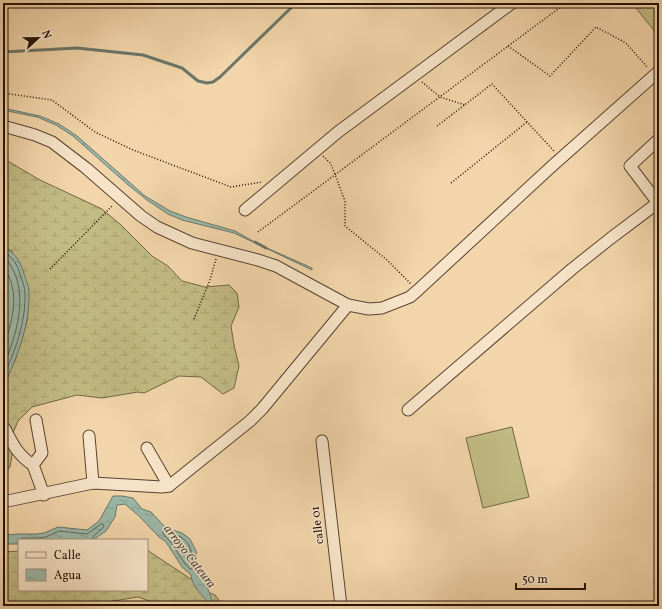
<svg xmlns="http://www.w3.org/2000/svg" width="662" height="609" viewBox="0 0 662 609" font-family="Vollkorn,serif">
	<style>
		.wetland { fill: url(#wetland-marsh); stroke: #736646 }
		.garden { fill: #c2bb84; stroke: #736646 }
		.water { fill: url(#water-ripples); stroke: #6b7669 }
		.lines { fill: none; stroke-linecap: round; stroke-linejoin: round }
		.shore { stroke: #606558; stroke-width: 1 }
		.stream { stroke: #6b7669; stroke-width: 3 }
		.minor-casing { stroke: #584230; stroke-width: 13 }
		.path { stroke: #241107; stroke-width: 1.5; stroke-dasharray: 1 2; stroke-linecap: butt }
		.minor { stroke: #f7e4c8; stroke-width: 11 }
		.labels { text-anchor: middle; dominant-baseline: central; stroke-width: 3; stroke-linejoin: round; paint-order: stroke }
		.street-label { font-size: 12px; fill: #241107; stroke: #f7e4c8 }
		.water-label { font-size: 13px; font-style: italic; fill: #4e4c40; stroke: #f7e4c8 }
	</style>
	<defs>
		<pattern id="wetland-marsh" width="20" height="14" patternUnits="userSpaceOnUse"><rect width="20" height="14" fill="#c2bb84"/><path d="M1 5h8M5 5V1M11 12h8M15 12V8" fill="none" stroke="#a7a070"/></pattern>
		<pattern id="water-ripples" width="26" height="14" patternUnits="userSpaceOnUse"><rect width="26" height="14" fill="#9bb9aa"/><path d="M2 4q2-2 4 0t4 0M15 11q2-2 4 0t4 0" fill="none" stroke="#859e91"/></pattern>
	</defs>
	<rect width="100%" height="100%" fill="#f2d5aa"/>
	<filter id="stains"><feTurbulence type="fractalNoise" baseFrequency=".005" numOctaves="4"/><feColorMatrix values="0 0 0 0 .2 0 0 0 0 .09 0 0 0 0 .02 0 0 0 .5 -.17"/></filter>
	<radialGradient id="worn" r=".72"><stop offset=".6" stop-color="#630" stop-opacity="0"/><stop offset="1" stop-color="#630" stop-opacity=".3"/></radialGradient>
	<!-- wetland -->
	<g class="wetland">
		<path d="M6,160L40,180L102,209L121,225L152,256L168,266L182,281L205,287L229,285L237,293L239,307L231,326L234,345L239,366L234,388L223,394L201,377L179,376L144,393L138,392L102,398L77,395L32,407L18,421L10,440L12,455L10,467L3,473V384L5,383L16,358L28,318L12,251L3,247V161Z"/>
		<path d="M147,550L194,581L203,590L215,595L224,606H164L138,597L83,606H3V552L19,551V590H147Z"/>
	</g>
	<!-- garden -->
	<g class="garden">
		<path d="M632,3H659V31L656,33Z"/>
		<path d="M512,427L529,497L483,508L466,438Z"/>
	</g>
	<!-- water -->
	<g class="water">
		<path d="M3,108L40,116L59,124L77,136L145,196L170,211L186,217L235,231L258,244L312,268V270L234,233L182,220L168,214L147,200L127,184L73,136L56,125L37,117L3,110Z"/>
		<path d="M3,247C15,252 21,262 24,274C26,280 29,286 29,292C30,324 18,355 5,383L3,384Z"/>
		<path d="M113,496H122L133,498L142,509L151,512L165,527L172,530L182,533L190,539L196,551L197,566L208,589L214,606H212C205,599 191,585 191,575L182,567L166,542L159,537L139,516L125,504L117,505L115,517L106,531L93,540H19V544H3V535L20,534H37L44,533L58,527L87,530L99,521Z"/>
	</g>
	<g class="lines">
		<!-- shore -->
		<g class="shore">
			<path d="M3,251C12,256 18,265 20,275C22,280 25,287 25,293C26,322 15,351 3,378"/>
			<path d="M3,257C7,259 9,262 11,266C29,295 16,338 3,366"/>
			<path d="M3,265C22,295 12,319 3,351"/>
			<path d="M165,531C170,534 176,534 181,537C191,542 194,558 192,569H190C179,559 175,544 163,534V532Z"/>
			<path d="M20,540L22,538H37L46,537L59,531L87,534L101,524H103L104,526C101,532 93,533 92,540"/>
		</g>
		<!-- stream -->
		<g class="stream">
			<path d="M3,52L77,48L143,55L182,68L198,81L207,83L213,82L220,77L296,3"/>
			<path d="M255,242L266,248"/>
		</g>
		<defs>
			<g id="minor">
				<path d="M3,126L35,135L52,142L86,168L141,216L157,227L192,243L258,260L276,266L348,305L369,309L382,308L410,297L418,290L551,167L659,71"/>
				<path d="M658,203L630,166L659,139"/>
				<path d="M245,210L338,132L512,3"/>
				<path d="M408,410L572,269L611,238L659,202"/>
				<path d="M36,420L42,453L33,465L44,495"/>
				<path d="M5,429C13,445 18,455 33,465"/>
				<path d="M89,436L93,483"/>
				<path d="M322,441L341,606"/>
				<path d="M147,448L169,486"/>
				<path d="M3,502L93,483L162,487L169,486L250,421L262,409L348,305"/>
			</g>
		</defs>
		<!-- minor casing -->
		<use href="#minor" class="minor-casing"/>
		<!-- path -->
		<g class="path">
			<path d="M508,46L550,76L596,27L626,43L648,68"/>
			<path d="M422,82L440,97L465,105"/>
			<path d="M3,93L52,100L95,132L133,150L231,187L262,182"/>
			<path d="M437,126L492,84L554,151"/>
			<path d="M323,156L331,164L345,201V226L387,260L411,284"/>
			<path d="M451,183L527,122"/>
			<path d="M258,232L566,3"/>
			<path d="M50,269L113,205"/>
			<path d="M194,319L210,280L216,259"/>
		</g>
		<!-- minor -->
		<use href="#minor" class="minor"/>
	</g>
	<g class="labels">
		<!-- street labels -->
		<g class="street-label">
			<text transform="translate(318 525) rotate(-97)">calle 01</text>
		</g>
		<!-- water labels -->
		<g class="water-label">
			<text transform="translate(189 557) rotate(52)">arroyo Cateura</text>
		</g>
	</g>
	<!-- margin -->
	<rect width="662" height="609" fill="none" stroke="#f2d5aa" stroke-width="16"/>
	<rect x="4" y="4" width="654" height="601" fill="none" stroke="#241107" stroke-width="2"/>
	<rect x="8" y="8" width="646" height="593" fill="none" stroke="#241107"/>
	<!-- legend -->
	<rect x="18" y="539" width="130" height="52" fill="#f7e4c8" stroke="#a3907b"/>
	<rect x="26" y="552" width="20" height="6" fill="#f7e4c8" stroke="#a3907b"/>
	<text x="54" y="559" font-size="12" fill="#241107">Calle</text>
	<rect x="26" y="569" width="20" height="12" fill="url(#water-ripples)" stroke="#a3907b"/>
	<text x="54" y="579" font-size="12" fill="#241107">Agua</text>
	<!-- north arrow -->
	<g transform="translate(38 38) rotate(68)" stroke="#f7e4c8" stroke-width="3" paint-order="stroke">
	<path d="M0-3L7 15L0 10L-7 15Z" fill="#241107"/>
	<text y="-6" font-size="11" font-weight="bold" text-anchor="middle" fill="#241107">N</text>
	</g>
	<!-- scale -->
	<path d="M516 583v6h69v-6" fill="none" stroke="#241107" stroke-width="2"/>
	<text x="522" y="583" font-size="12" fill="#241107" stroke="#f7e4c8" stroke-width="3" paint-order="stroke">50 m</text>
	<rect width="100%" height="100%" filter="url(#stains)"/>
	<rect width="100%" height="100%" fill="url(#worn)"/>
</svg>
